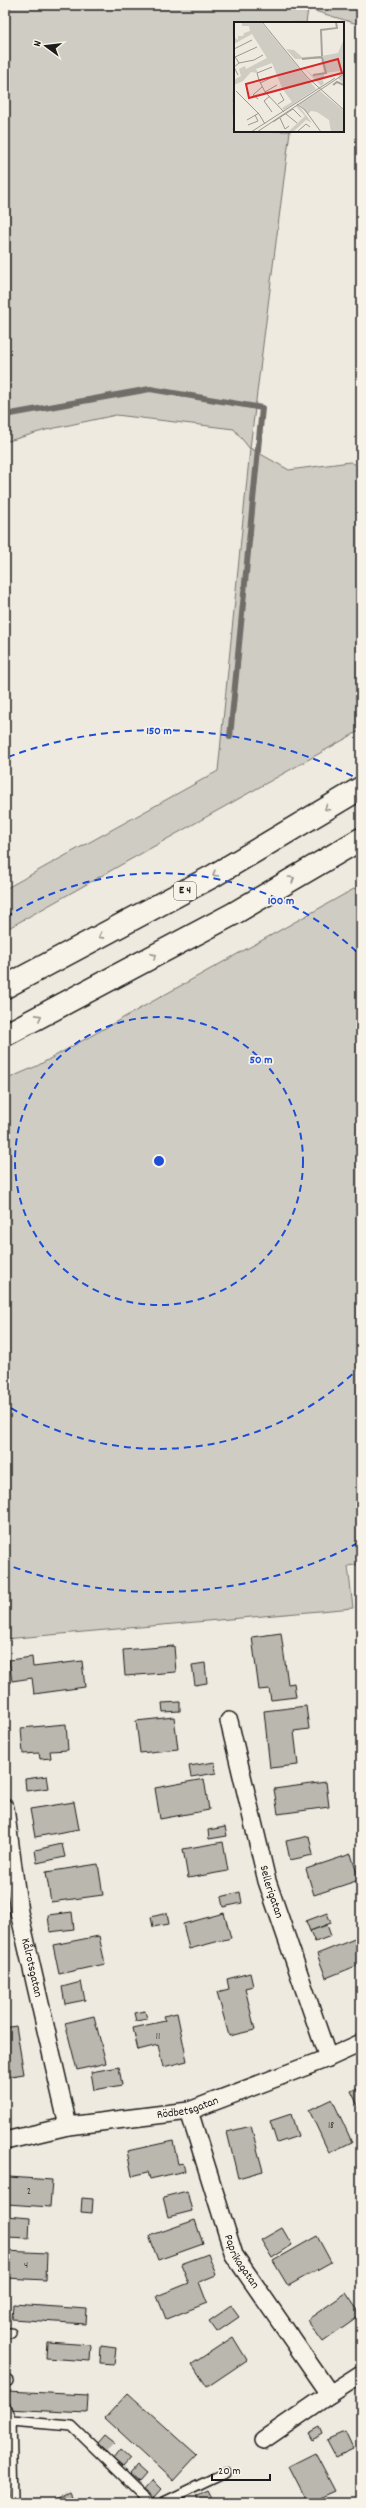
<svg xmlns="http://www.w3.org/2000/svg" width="366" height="2508" viewBox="0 0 366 2508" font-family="Dekko,sans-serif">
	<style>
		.green { fill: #cfccc3; stroke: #767470 }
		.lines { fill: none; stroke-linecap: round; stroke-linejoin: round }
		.stream { stroke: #6f6d69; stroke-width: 6 }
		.building { fill: #bab7af; stroke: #1c1c1c }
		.lane-casing { stroke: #1c1c1c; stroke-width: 12 }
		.street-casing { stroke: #1c1c1c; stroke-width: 20 }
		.highway-casing { stroke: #1c1c1c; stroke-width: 25 }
		.lane { stroke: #f7f3e8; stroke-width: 9 }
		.street { stroke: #f7f3e8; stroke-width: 17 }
		.highway { stroke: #f7f3e8; stroke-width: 22 }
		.oneway { stroke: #94928c }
		.ring { fill: none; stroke: #1d4ed8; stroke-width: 2; stroke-dasharray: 7 5 }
		.labels { text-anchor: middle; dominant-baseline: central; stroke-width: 3.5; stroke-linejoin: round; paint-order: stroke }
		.number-label { font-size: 10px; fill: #444341 }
		.shield { fill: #f7f3e8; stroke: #5e5c59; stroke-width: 1 }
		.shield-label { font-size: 11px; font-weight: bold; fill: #1c1c1c }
		.street-label { font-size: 12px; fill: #1c1c1c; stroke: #f7f3e8 }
		.inset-river { fill: none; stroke: #a6a39d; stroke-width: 2 }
		.inset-road { fill: none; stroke: #9a9892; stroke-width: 1 }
		.view { fill: #d62828; fill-opacity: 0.15; stroke: #d62828; stroke-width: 2 }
		.inset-edge { fill: none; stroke: #1c1c1c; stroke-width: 2 }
		.centre { fill: #1d4ed8; stroke: #f7f3e8; stroke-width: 2 }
		.ring-label { font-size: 12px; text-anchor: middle; font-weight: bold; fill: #1d4ed8; stroke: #f7f3e8; stroke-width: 3.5; stroke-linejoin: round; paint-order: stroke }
	</style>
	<rect width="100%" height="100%" fill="#eeeae0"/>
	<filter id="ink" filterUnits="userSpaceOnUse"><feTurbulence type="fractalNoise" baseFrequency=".025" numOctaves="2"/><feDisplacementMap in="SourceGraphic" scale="8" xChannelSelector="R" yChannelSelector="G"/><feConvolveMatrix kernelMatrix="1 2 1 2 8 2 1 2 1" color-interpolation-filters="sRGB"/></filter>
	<g filter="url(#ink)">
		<!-- green -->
		<g class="green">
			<path d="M5,5H361V25L308,9L306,23H235V131H290L250,448L289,470L350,462L361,467V730L5,930V889L218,771L250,449L234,429L116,415L46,430L5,442Z"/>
			<path d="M361,885V1564L348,1566L353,1608L5,1639V1080L37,1066Z"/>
		</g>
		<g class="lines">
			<!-- stream -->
			<path class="stream" d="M5,415L150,389L262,408L230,737"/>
		</g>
		<!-- building -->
		<g class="building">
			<path d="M281,1633L288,1684L294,1683L296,1697L271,1700L269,1689L259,1690L252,1637Z"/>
			<path d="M174,1646L176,1672L125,1676L123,1650Z"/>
			<path d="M32,1657L33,1667L82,1661L85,1687L34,1694L32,1678L12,1681L9,1660Z"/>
			<path d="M205,1663L207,1683L195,1685L192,1665Z"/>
			<path d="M180,1702V1711L163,1712L162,1703Z"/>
			<path d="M306,1706L309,1729L294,1731L298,1765L270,1768L264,1711Z"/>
			<path d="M174,1717L178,1749L140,1753L136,1721Z"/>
			<path d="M66,1724L68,1750L50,1751L51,1758L40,1759L39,1753L23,1754L21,1728Z"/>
			<path d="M215,1762L216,1773L191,1777L189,1766Z"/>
			<path d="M47,1776L49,1788L26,1791L25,1779Z"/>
			<path d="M204,1779L209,1810L160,1819L155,1788Z"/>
			<path d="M326,1782L329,1807L278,1814L274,1789Z"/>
			<path d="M74,1802L79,1829L35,1837L30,1809Z"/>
			<path d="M225,1827L227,1836L209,1839L208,1830Z"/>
			<path d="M309,1836L313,1855L290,1860L286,1841Z"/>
			<path d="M223,1842L228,1871L188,1878L183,1849Z"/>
			<path d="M62,1844L65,1857L37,1863L35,1850Z"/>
			<path d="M351,1854L359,1880L314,1895L306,1869Z"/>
			<path d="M98,1864L103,1895L51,1902L46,1872Z"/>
			<path d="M240,1892L242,1903L223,1907L221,1897Z"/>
			<path d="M72,1912L74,1929L50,1932L48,1915Z"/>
			<path d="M167,1913L169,1924L153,1927L151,1917Z"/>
			<path d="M224,1913L231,1938L189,1949L183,1924Z"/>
			<path d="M327,1913L331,1923L310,1931L306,1921Z"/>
			<path d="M327,1925L331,1936L315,1942L310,1931Z"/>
			<path d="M99,1936L105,1964L59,1974L53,1945Z"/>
			<path d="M357,1938L361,1948V1964L326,1978L317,1954Z"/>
			<path d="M250,1973L253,1986L245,1988L255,2030L229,2036L217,1992L229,1989L227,1979Z"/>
			<path d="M81,1982L85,2000L65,2004L62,1987Z"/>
			<path d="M145,2011L147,2019L136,2021L134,2013Z"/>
			<path d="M177,2013L187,2061L163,2067L158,2045L138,2050L133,2028L165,2021L163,2016Z"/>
			<path d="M94,2016L106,2063L77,2070L65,2023Z"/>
			<path d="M16,2026L24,2074L5,2077V2028Z"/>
			<path d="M119,2067L122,2085L94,2090L91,2072Z"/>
			<path d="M361,2086V2112L351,2091Z"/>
			<path d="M332,2099L352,2142L329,2153L309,2110Z"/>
			<path d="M291,2114L298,2136L277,2143L270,2121Z"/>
			<path d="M251,2126L263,2171L238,2178L227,2132Z"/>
			<path d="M173,2141L178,2164L183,2163L185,2171L150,2179L148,2172L132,2176L127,2151Z"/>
			<path d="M9,2177L52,2180L50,2207L7,2204Z"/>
			<path d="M187,2191L192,2211L168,2217L163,2197Z"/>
			<path d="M82,2198L93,2199L92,2213L81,2212Z"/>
			<path d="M7,2216L30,2218L29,2238L6,2237Z"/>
			<path d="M195,2220L203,2244L158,2260L149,2236Z"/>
			<path d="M282,2228L292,2245L272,2258L261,2240Z"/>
			<path d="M317,2236L331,2262L288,2286L273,2261Z"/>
			<path d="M5,2251L47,2253L46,2280L5,2278Z"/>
			<path d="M208,2254L216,2275L199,2282L207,2303L166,2319L157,2296L189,2283L181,2264Z"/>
			<path d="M346,2293L361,2315L323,2342L307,2320Z"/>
			<path d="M13,2304L87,2309L86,2324L12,2319Z"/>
			<path d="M231,2306L239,2317L217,2332L209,2321Z"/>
			<path d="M233,2337L247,2360L207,2387L192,2364Z"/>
			<path d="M47,2342L91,2345L90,2361L46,2358Z"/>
			<path d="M101,2346L116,2348L114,2364L100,2363Z"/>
			<path d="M7,2391L88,2395L87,2413L6,2409Z"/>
			<path d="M128,2393L197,2455L173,2481L105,2418Z"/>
			<path d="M320,2427L323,2434L313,2440L309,2433Z"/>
			<path d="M345,2432L353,2449L336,2457L327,2440Z"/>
			<path d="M104,2435L114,2443L106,2451L97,2443Z"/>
			<path d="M120,2450L130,2459L123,2467L113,2459Z"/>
			<path d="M315,2453L335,2491L308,2503L289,2466Z"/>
			<path d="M137,2466L146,2474L139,2482L130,2474Z"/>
			<path d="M153,2480L162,2489L155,2497L145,2489Z"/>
			<path d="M208,2491L213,2501L200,2503L196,2497Z"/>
			<path d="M69,2492L74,2503H47Z"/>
		</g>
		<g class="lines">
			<defs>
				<g id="lane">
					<path d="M5,2333H11"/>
					<path d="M5,2381H8"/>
					<path d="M5,2406L11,2421L72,2426L151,2503"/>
					<path d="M6,2503L13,2499L11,2421"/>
					<path d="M162,2503L225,2473"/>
				</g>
				<g id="street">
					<path id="s1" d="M229,1721L267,1881L328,2058"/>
					<path id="s2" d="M5,1808L19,1912L68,2126"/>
					<path id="s3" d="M189,2111L234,2255L330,2394L361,2374"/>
					<path id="s4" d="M5,2141L68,2126L189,2111L328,2058L361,2043"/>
					<path d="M263,2440L330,2394"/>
				</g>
				<g id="highway">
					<path d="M5,987L213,876L361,788"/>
					<path d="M5,1035L233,914L361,839"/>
				</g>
			</defs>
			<!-- lane casing -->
			<use href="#lane" class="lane-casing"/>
			<!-- street casing -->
			<use href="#street" class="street-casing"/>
			<!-- highway casing -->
			<use href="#highway" class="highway-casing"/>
			<!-- lane -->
			<use href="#lane" class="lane"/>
			<!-- street -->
			<use href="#street" class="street"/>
			<!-- highway -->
			<use href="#highway" class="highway"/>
		</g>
		<!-- one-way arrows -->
		<defs><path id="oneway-chevron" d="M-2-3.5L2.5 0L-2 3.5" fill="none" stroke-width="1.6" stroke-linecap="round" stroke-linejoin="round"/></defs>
		<g class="oneway">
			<use href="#oneway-chevron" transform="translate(327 808) rotate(149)"/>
			<use href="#oneway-chevron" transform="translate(215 874) rotate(150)"/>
			<use href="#oneway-chevron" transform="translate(292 879) rotate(-31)"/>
			<use href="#oneway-chevron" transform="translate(101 936) rotate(152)"/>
			<use href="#oneway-chevron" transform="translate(154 956) rotate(-28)"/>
			<use href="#oneway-chevron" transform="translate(39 1017) rotate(-28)"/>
		</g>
	</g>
	<!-- distance rings -->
	<g class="ring">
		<circle cx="159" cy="1161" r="144"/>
		<path d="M361 1366A288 288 0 0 1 6 1405M6 917A288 288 0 0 1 361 956"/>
		<path d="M358 1543A431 431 0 0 1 8 1565M8 757A431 431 0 0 1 358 779"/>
	</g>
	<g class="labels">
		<!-- number labels -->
		<g class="number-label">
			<text x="158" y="2037">11</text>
			<text x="331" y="2126">18</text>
			<text x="29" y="2192">2</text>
			<text x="26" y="2266">4</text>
		</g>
		<!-- shield labels -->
		<rect class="shield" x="174" y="882" width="22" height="18" rx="3"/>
		<g class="shield-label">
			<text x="185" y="891">E 4</text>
		</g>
		<!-- street labels -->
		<g class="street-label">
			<text stroke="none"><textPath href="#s1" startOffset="176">Sellerigatan</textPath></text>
			<text stroke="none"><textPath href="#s2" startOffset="162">Kålrotsgatan</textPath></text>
			<text stroke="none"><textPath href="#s4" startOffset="186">Rödbetsgatan</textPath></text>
			<text stroke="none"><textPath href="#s3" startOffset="160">Paprikagatan</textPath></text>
		</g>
	</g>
	<!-- overview -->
	<g transform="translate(234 22)">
		<rect width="110" height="110" fill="#eeeae0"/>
		<path d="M8,0H27L82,67L50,88L48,86L58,80L48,66L38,41L22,47L24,51L17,50L9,59L0,63V58L7,54L5,47L11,44L12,47L33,36L18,12L0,22V15L4,18V14H9L10,11L16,9L15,4H8ZM110,17V62L104,56L107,49L90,51V56L88,57L90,61L87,64L70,46L78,53L90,51L87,37H61L52,27L60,28L68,35L87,34L104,31ZM86,69L110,89V110H97L95,98L83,90L77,89L74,92L65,82ZM64,83L78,101L72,98L59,110H54L71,94L62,84Z" fill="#cfccc3"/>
		<path class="inset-river" d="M88,34L87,8L103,6L102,0M68,37L88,35M79,53L92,51L88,35M99,63L103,60L110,63"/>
		<path class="inset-road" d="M28,0L73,55L110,88M0,26V33L5,41L20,38L29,33M0,27L18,18M1,35L23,25M38,45L23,51L25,58L31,70L50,90M4,53L0,45L5,41M26,61L41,54M2,69L25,92L31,102M31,70L43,63M36,74L30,79L38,90M24,77L19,73L28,65M44,82L50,78L46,71M63,82L71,88L87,110M52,92L63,101M46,96L51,107L55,104M13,98L25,91M39,100L59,87L67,95M14,103L24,99L21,93M17,110L101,56M23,110L110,52M63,110L72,102L76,105"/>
		<path class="view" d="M104,37L108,51L15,76L12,62Z"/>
		<rect width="110" height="110" class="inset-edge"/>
	</g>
	<circle cx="159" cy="1161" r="6" class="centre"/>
	<g class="ring-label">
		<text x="159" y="734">150 m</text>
		<text x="281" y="904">100 m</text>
		<text x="261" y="1063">50 m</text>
	</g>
	<!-- margin -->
	<rect width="366" height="2508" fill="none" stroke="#f7f3e8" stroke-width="20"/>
	<rect x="10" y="10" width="346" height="2488" fill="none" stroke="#1c1c1c" stroke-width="1.5" filter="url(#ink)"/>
	<!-- north arrow -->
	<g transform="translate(46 46) rotate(285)" stroke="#f7f3e8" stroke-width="3" paint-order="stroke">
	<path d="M0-3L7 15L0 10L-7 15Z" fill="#1c1c1c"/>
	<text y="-6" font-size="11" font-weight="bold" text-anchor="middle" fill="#1c1c1c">N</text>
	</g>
	<!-- scale -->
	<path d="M212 2474v6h58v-6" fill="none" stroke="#1c1c1c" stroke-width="2"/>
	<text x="218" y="2474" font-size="12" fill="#1c1c1c" stroke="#f7f3e8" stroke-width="3" paint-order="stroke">20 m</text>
</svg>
